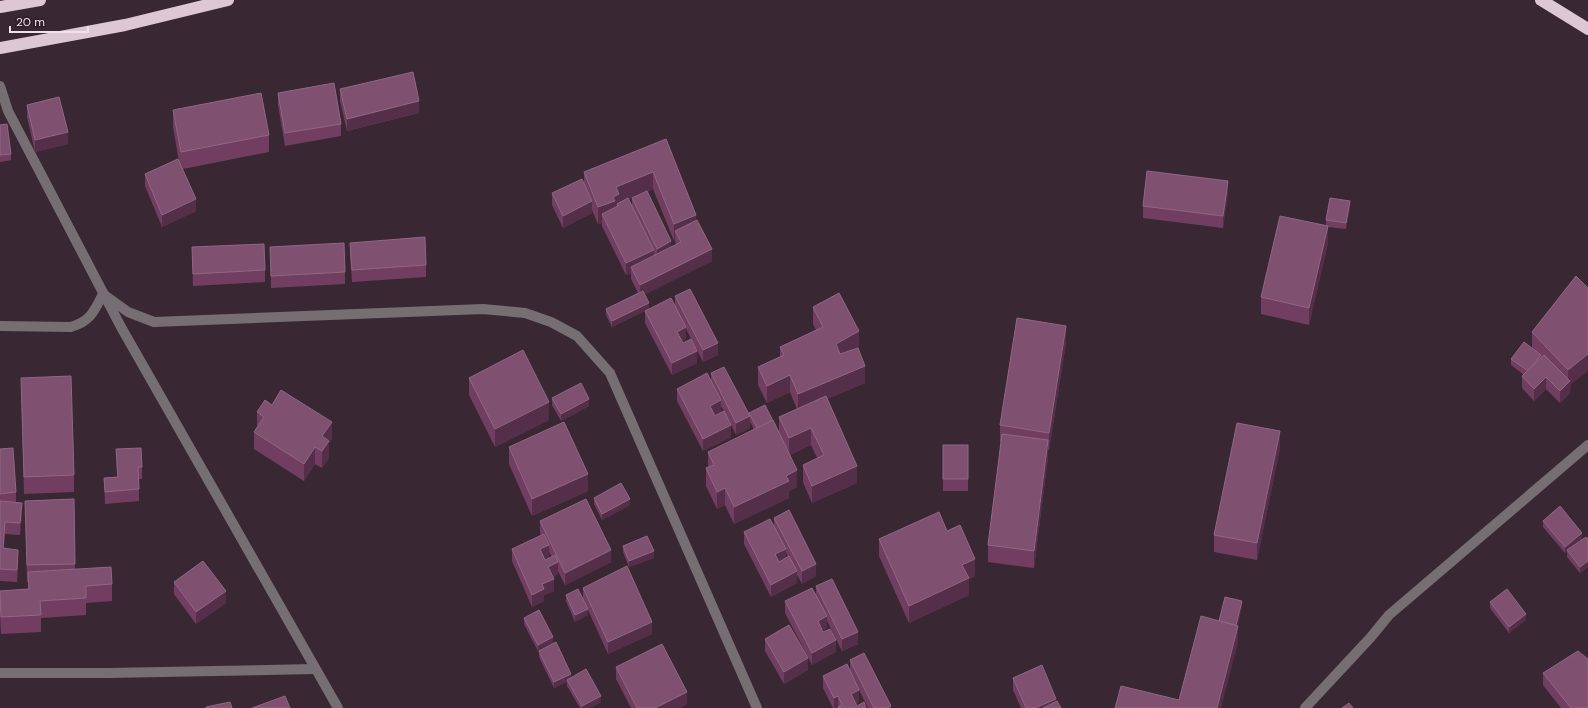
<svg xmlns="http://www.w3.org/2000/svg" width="1588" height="708" viewBox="0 0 1588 708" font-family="'DM Sans',sans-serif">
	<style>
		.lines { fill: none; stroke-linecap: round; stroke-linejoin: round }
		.minor { stroke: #776e74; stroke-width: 10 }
		.highway { stroke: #ddc7d5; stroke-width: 12 }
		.wall { fill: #713e61; fill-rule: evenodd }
		.shaded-wall { fill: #552e49 }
		.building { fill: #7f5070; stroke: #906783 }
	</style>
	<rect width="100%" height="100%" fill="#392833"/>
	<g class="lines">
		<!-- minor -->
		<g class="minor">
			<path d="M0,86L8,111L121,327L338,708"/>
			<path d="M103,294L128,312L154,322L483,309L525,313L551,322L577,336L610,373L757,708"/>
			<path d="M0,326L71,327C91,321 94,311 103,294"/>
			<path d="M0,673H108L315,669"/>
			<path d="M1305,708L1371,637L1389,615L1588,445"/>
		</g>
		<!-- highway -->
		<g class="highway">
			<path d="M1541,0L1588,29"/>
			<path d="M0,7L40,0"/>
			<path d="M0,48L125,25L228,0"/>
		</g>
	</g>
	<!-- wall -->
	<g class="wall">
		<path d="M340,89L419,113L347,131L340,101Z"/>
		<path d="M278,93L341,124V136L285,146L278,105Z"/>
		<path d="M27,105L68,144L35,152L27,117Z"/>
		<path d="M173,110L269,135V152L183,169L196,211L162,227L145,186V174L179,162L173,127Z"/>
		<path d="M0,125L11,154V160L0,162Z"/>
		<path d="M666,139L712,261L644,294L649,309L675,306V296L718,355L703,362L686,329V339L682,341L697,363L672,375L645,323V311L612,327L606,315V309L638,293L631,279V273L626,275L602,226V223L598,224L592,210V213L563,228L552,205V193L584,183V172ZM653,189L674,241L675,240L676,245L671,247L647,192ZM634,197L632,198V206L629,199Z"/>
		<path d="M1228,193L1223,228L1143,218V206Z"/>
		<path d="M1350,207L1346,229L1328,227V243L1309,325L1261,314V297L1326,226V220Z"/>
		<path d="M350,243L426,265V277L352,282L350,255Z"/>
		<path d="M192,247L265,270V282L193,286Z"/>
		<path d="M270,247L345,272V284L271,288Z"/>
		<path d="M1576,276L1570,393L1560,403L1546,389L1534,401L1522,388V376L1524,375L1511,365V359L1532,349V332Z"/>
		<path d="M813,307L859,349H858L865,383L827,399L857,483L812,503L803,482V465L817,458L811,445L790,455L797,487L789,491V498L734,524L725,505L717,509L706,486V468H708V452L754,430L750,421V428L736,435L727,416L731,437L703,451L677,401V389L711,379V373L749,415V413L779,433V417L797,409L790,392L767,403L758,385V367L780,357V347L816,330L813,324ZM721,406L724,411L721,412Z"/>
		<path d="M1066,343L1049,450H1048V457L1034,568L988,562V545L1001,442H1000V425Z"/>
		<path d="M21,378L74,475V492L24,494Z"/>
		<path d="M469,378L549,420L495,447L469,395Z"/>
		<path d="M552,398L589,406L561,421L552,405Z"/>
		<path d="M257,412L332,439L329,443V458L322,468L315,464L304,481L254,449V432L257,428Z"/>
		<rect x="943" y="445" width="25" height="46"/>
		<path d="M509,447L588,491L532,516L509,464Z"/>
		<path d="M1280,448L1257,560L1214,552V535Z"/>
		<path d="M0,449L16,492V502L22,515L20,535L5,534L4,548L18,562L17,582L0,581Z"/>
		<path d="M116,449L142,467V479H139V501L105,504L104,478L117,477Z"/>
		<path d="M594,498L630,505L602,520L594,504Z"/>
		<path d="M74,499L75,569L112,584V601L86,603V615L41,618V632L1,634L0,615V591L28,589V582H27L25,501Z"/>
		<path d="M774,518L816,576L802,584L797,575V583L771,597L744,544V532L774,527ZM786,552L788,557L786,558Z"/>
		<path d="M540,521L611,562L565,585L558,571V574L553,577L554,591L544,595V601L532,607L512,561V549L541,535L540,533ZM549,552L552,557L545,560L544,559L549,557Z"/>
		<path d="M1543,521L1582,539L1574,546L1588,539V567L1580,573L1567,557V551L1565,553L1543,527Z"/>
		<path d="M879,539L975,576L969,579V595L909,623L879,556Z"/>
		<path d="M623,546L654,558L629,567L623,552Z"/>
		<path d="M174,582L226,603L196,624L174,594Z"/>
		<path d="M816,586L858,644L842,651L827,621V628L822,631L836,652L812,665L785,613V601L816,596Z"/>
		<path d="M583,588L652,634L608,654L588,610V615L575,622L566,601V595L583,599Z"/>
		<path d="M1490,602L1526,620L1509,633L1490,608Z"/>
		<path d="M524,618L553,643L541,649L571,678L601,702L590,708H580L567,686V682L554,688L539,657V651H538L524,624Z"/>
		<path d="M765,639L808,670L784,684L765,651Z"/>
		<path d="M850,660L891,708H868L859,690V702L856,704L857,706L866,708H833L823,688V676L850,670Z"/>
		<path d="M616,667L687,704L680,708H631L616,679Z"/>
		<path d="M1543,673L1588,708H1561L1543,685Z"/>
		<path d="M1013,678L1056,701L1061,708H1021L1013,690Z"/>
	</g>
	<!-- shaded-wall -->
	<g class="shaded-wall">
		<path d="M419,101V113L347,131V119Z"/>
		<path d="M68,132V144L35,152V140Z"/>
		<path d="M653,172V189L619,203L618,206L617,204V212L602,214V223L598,224V207L613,197L616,187Z"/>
		<path d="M1228,181V193L1223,228V216Z"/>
		<path d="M196,199V211L162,227V215Z"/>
		<path d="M592,201V213L563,228V216Z"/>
		<path d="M1350,201V207L1346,229V223Z"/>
		<path d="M696,215V232L675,231V240L674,241V224Z"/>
		<path d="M1328,226V243L1309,325V308Z"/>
		<path d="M671,241V253L657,261V249Z"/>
		<path d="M712,249V261L640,297V285Z"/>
		<path d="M654,250V262L631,267V273L626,275V263Z"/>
		<path d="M649,303V309L612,327V321Z"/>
		<path d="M1066,326V343L1049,450V433Z"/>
		<path d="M686,327V339L677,344V332Z"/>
		<path d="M859,331V349L836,361V344Z"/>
		<path d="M718,343V355L703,362V350Z"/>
		<path d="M697,351V363L672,375V363Z"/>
		<path d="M1588,354V371L1570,385V393L1560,403V391L1568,383V370Z"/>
		<path d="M865,366V383L798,411V394Z"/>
		<path d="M790,375V392L767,403V386Z"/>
		<path d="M1546,377V389L1534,401V389Z"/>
		<path d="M589,399V406L561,421V414Z"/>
		<path d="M721,400V412L710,418V406Z"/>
		<path d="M549,402V420L495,447V429Z"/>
		<path d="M750,416V428L736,435V423Z"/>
		<path d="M332,422V439L329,443V458L322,468V436Z"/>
		<path d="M731,425V437L703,451V439Z"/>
		<path d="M811,428V445L789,455V438Z"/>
		<path d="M1280,431V448L1257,560V543Z"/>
		<path d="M1048,440V457L1034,568V551Z"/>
		<path d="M315,447V464L304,481V464Z"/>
		<path d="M857,466V483L812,503V486Z"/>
		<path d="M797,470V487L789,491V498L734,524V507L786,476Z"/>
		<path d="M588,474V491L532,516V499Z"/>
		<path d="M725,488V505L717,509V492Z"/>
		<path d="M630,499V505L602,520V514Z"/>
		<path d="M22,503V515L20,535V523Z"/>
		<path d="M5,522V534L3,560V548Z"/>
		<path d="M1582,533V539L1565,553V547Z"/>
		<path d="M549,545V557L540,561V549Z"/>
		<path d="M786,549V561L775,566V554Z"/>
		<path d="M18,550V562L17,582V570Z"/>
		<path d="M611,550V562L565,585V573Z"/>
		<path d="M654,551V558L629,567V561Z"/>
		<path d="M975,559V576L969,579V595L909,623V606L962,565Z"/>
		<path d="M1588,561V567L1580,573V567Z"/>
		<path d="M558,562V574L548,579V567Z"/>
		<path d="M816,564V576L802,584V571Z"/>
		<path d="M797,571V583L771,597V585Z"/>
		<path d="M554,579V591L544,595V601L532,607V595L542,584Z"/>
		<path d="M226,591V603L196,624V612Z"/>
		<path d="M1242,601V607L1236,634V627Z"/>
		<path d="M588,609V615L575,622V615Z"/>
		<path d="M1526,614V620L1509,633V627Z"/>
		<path d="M827,616V628L818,633V621Z"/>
		<path d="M652,622V634L608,654V642Z"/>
		<path d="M1238,626V643L1221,708H1217Z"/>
		<path d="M858,632V644L842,651V639Z"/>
		<path d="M553,637V643L538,651V645Z"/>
		<path d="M836,640V652L812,665V653Z"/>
		<path d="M808,658V670L784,684V672Z"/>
		<path d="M571,674V680H567V682L554,688V682Z"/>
		<path d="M859,690V702L851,706V694Z"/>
		<path d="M687,692V704L680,708H655Z"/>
		<path d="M601,696V702L590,708H582V706Z"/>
		<path d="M838,696V708H834V698Z"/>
		<path d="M1056,699V708H1035Z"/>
	</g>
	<!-- building -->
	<g class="building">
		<path d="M413,72L419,101L347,119L340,89Z"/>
		<path d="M334,83L341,124L285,133L278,93Z"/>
		<path d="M261,93L269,135L181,152L173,110Z"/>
		<path d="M59,97L68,132L35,140L27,105Z"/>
		<path d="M7,124L11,154L0,155V125Z"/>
		<path d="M666,139L696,215L674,224L653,172L616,187L619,194L613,197L615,201L598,207L584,172Z"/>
		<path d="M178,159L196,199L162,215L145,174Z"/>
		<path d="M1147,171L1228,181L1223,216L1143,206Z"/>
		<path d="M582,179L592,201L563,216L552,193Z"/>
		<path d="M647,191L671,241L657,249L632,198Z"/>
		<path d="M628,198L654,250L626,263L602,214L618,206L617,204Z"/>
		<path d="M1330,198L1350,201L1346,223L1326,220Z"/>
		<path d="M1280,216L1328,226L1309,308L1261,297Z"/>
		<path d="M697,220L712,249L640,285L631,267L681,242L675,231Z"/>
		<path d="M425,237L426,265L352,270L350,243Z"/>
		<path d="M344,243L345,272L271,276L270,247Z"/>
		<path d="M264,244L265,270L193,274L192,247Z"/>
		<path d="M1576,276L1588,288V354L1568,370L1532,332Z"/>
		<path d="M690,289L718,343L703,350L675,296Z"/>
		<path d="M643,291L649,303L612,321L606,309Z"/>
		<path d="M839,293L859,331L836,344L840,354L858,348L865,366L798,394L790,375L767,386L758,367L784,355L780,347L823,327L813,307Z"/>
		<path d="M671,298L686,327L677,332L683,343L691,339L697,351L672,363L645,311Z"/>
		<path d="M1017,318L1066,326L1049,433L1000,425Z"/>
		<path d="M1524,342L1541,355L1534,364L1528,371L1511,359Z"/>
		<path d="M523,350L549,402L495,429L469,378Z"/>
		<path d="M1544,355L1570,381L1560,391L1546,377L1534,389L1522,376Z"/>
		<path d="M724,367L750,416L736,423L711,373Z"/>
		<path d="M707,373L721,400L710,406L715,416L724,411L731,425L703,439L677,389Z"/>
		<path d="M71,376L74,475L24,477L21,378Z"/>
		<path d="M581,383L589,399L561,414L552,398Z"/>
		<path d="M281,390L332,422L322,436L329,441L322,451L315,447L304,464L254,432L264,417L257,412L265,400L272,405Z"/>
		<path d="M826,396L857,466L812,486L803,465L824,455L811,428L789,438L779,417Z"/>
		<path d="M765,405L773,421L757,428L749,413Z"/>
		<path d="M773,420L797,470L786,476L789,481L734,507L725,488L717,492L706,468L714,465L708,452Z"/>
		<path d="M564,422L588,474L532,499L509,447Z"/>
		<path d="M1237,423L1280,431L1257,543L1214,535Z"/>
		<path d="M1002,434L1048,440L1034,551L988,545Z"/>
		<rect x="943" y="445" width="25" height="34"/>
		<path d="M13,448L16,492L0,494V449Z"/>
		<path d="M141,448L142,467H138L139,489L105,492L104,478L118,477L116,449Z"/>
		<path d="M621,483L630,499L602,514L594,498Z"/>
		<path d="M74,499L75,564L27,565L25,501Z"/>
		<path d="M586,499L611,550L565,573L540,521Z"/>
		<path d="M0,501L22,503L20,523L5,522L3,548L18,550L17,570L0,569Z"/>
		<path d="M1560,506L1582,533L1565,547L1543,521Z"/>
		<path d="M789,510L816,564L802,571L774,518Z"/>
		<path d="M939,512L947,531L960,525L975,559L962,565L969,578L909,606L879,539Z"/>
		<path d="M770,519L786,549L775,554L779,562L789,556L797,571L771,585L744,532Z"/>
		<path d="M544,534L549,545L540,549L545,560L555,555L558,562L548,567L554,579L542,584L544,589L532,595L512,549Z"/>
		<path d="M647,536L654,551L629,561L623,546Z"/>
		<path d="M1586,537L1588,539V561L1580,567L1567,550Z"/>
		<path d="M203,561L226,591L196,612L174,582Z"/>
		<path d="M627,566L652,622L608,642L583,588Z"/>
		<path d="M111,567L112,584L86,586V598L40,601L41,615L1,617L0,591L29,589L28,572Z"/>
		<path d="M832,579L858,632L842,639L816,586Z"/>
		<path d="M812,588L827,616L818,621L823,632L830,629L836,640L812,653L785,601Z"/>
		<path d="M578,589L588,609L575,615L566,595Z"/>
		<path d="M1507,589L1526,614L1509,627L1490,602Z"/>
		<path d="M1225,597L1242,601L1236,625L1219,621Z"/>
		<path d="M539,610L553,637L538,645L524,618Z"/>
		<path d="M1201,616L1238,626L1217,708H1115L1121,686L1179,700Z"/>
		<path d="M789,625L808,658L784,672L765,639Z"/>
		<path d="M556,642L571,674L554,682L539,651Z"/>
		<path d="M662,644L687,692L655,708H637L616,667Z"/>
		<path d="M1578,651L1588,659V708H1571L1543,673Z"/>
		<path d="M864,653L891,706L887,708H874L850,660Z"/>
		<path d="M847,664L859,690L851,694L857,706L864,702L866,708H838V707L842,705L838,696L834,698L823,676Z"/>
		<path d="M1042,665L1056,699L1035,708H1026L1013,678Z"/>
		<path d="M586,669L601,696L582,706L567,680Z"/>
		<path d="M285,696L290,708H252Z"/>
		<path d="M1057,701L1061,708H1043Z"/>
		<path d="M230,702L232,708H206V707Z"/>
		<path d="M1349,703L1353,708H1342Z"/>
	</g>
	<!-- scale -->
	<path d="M10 26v6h78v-6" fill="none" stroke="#eee3ea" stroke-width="2"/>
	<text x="16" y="26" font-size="12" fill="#eee3ea" stroke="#2e1e29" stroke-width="3" paint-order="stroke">20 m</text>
</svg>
